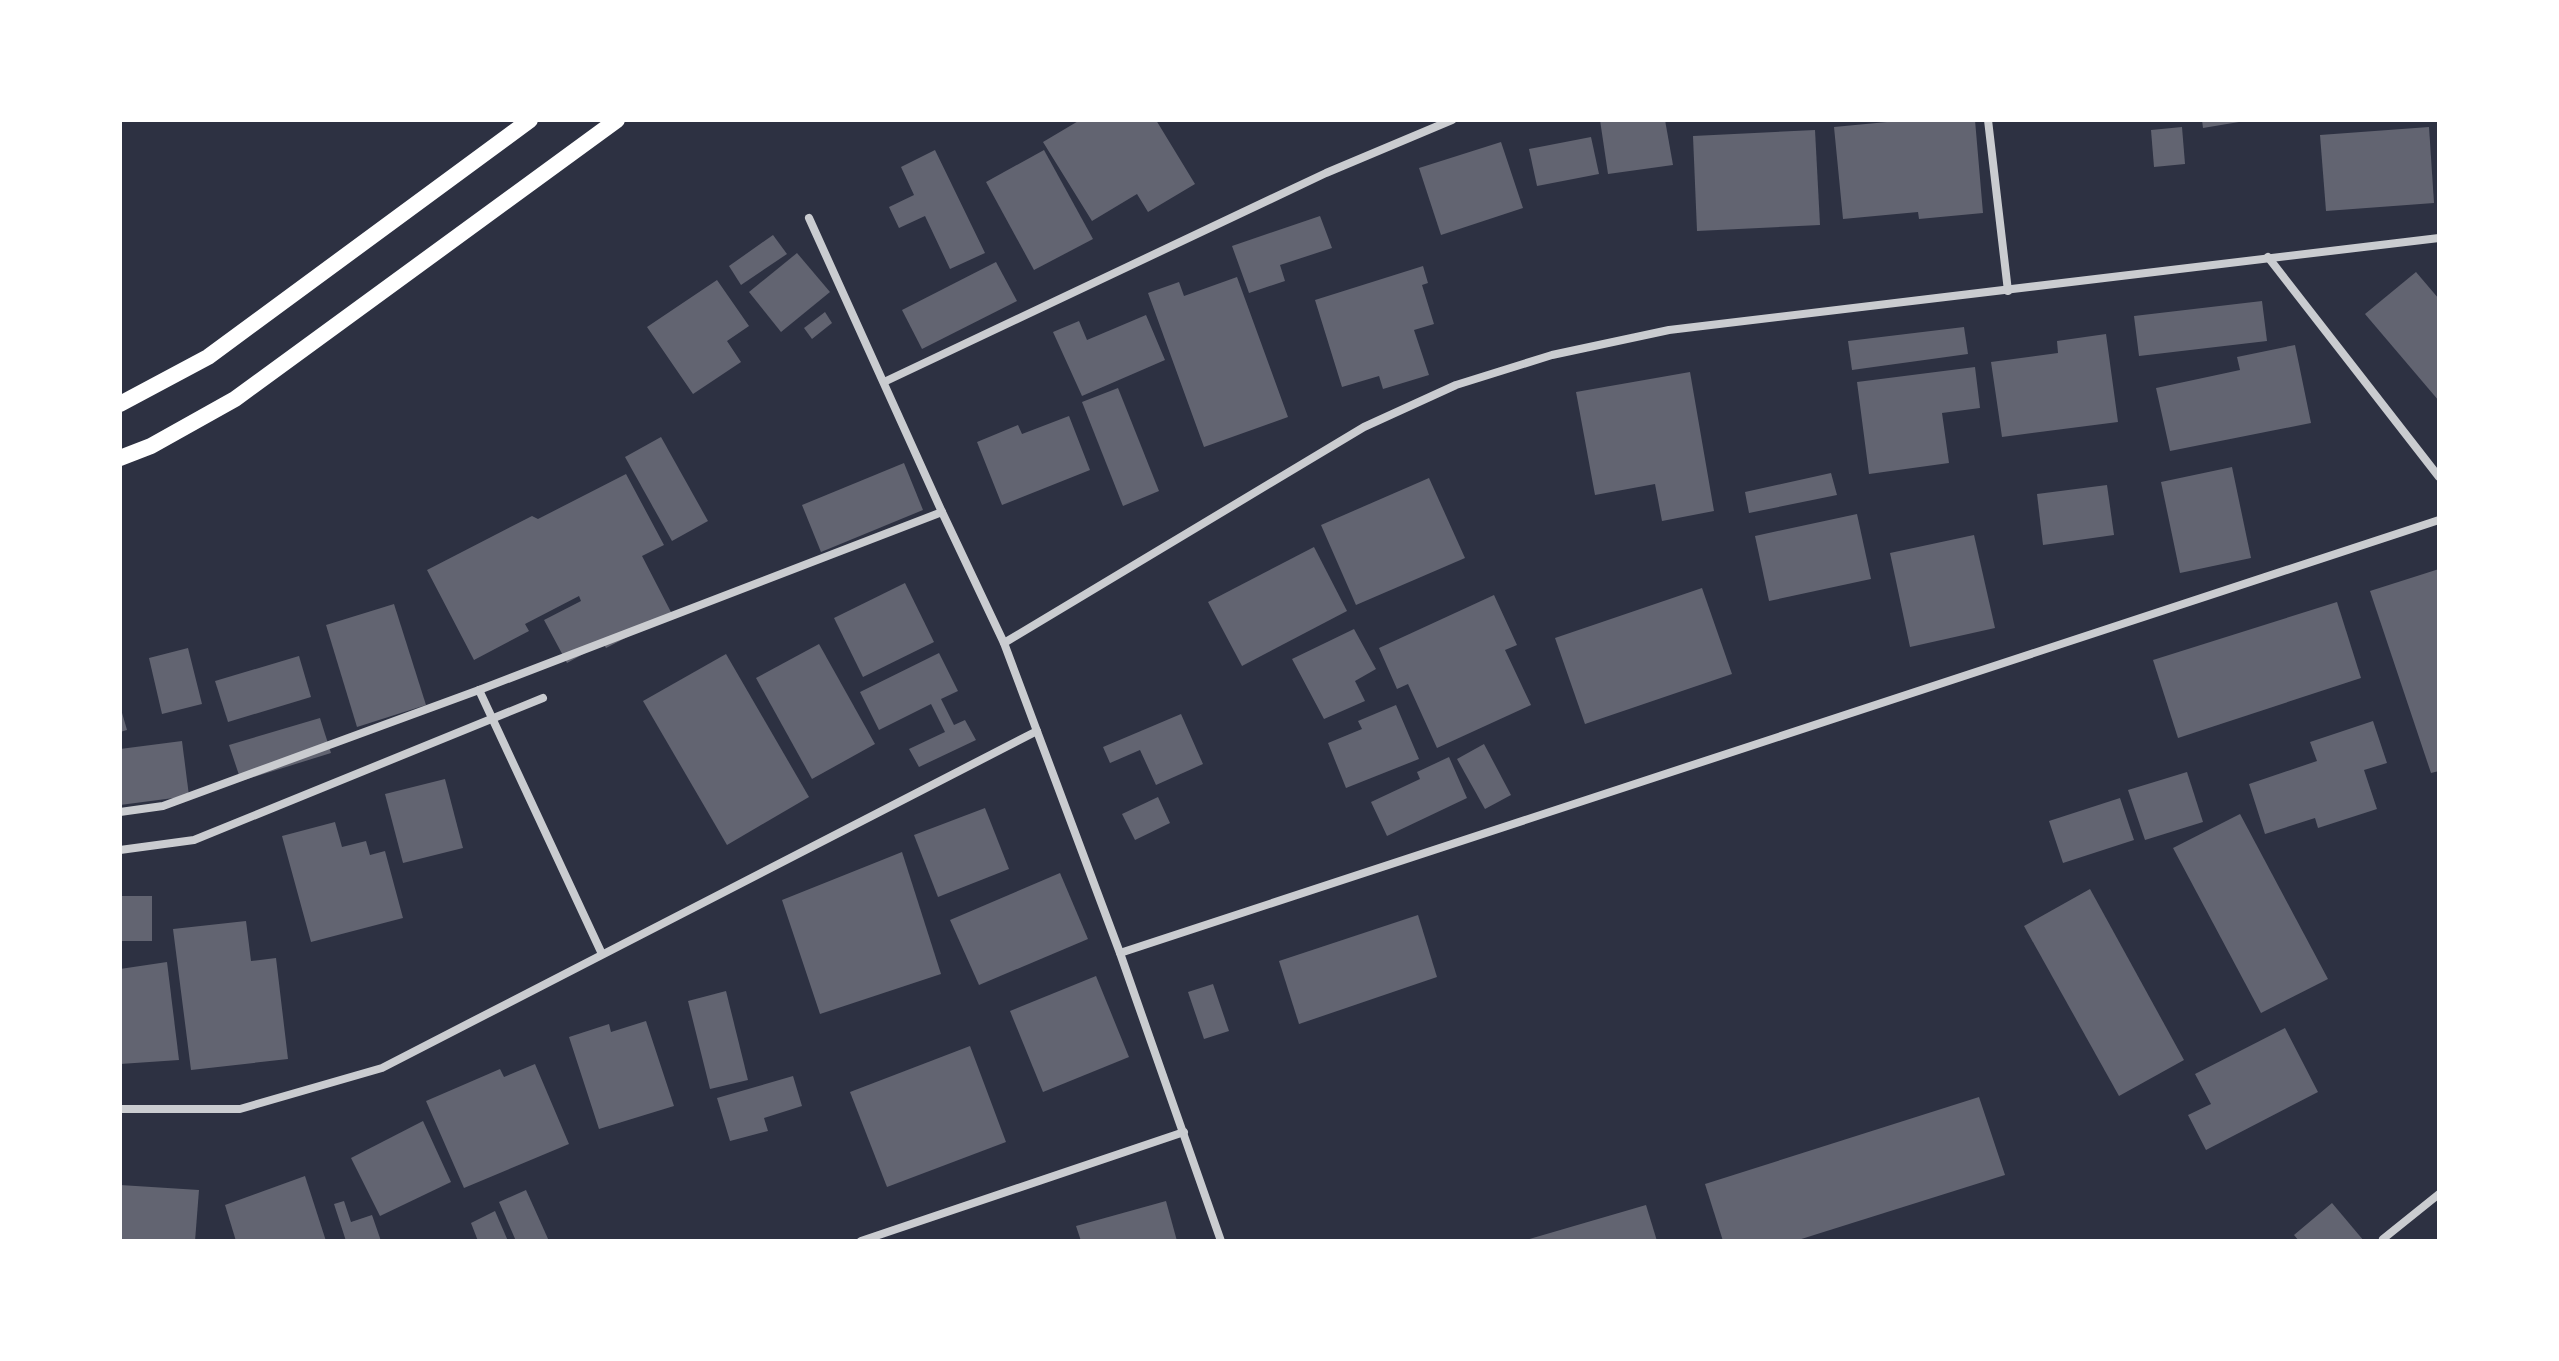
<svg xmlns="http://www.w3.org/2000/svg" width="2559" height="1361" viewBox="0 0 2559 1361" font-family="Inter,sans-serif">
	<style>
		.building { fill: #626471 }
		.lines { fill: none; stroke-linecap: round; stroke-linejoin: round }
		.minor { stroke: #caccd0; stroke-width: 8 }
		.secondary { stroke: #fff; stroke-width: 16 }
	</style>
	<rect width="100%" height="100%" fill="#2d3142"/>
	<!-- building -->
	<g class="building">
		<path d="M1080,120H1156L1195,184L1148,212L1137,194L1092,221L1043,142Z"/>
		<path d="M1600,120H1665L1673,165L1608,174Z"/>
		<path d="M1908,120H1975L1983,213L1919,219L1918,212L1843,219L1834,127Z"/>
		<path d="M2202,120H2239V122L2203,128Z"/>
		<path d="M2182,127L2185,164L2154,167L2151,130Z"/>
		<path d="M2429,127L2434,203L2326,211L2320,135Z"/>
		<path d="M1815,130L1820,225L1697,231L1693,136Z"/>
		<path d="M1591,137L1599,174L1537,186L1529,149Z"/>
		<path d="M1501,142L1523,208L1441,235L1419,168Z"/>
		<path d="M935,150L985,253L950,269L925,216L899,228L889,207L914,195L901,167Z"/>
		<path d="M1044,150L1093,239L1034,270L986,182Z"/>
		<path d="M1320,216L1332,248L1280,265L1285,281L1249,293L1232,246Z"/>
		<path d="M773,235L787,254L741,285L729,266Z"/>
		<path d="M797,253L830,292L781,332L749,292Z"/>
		<path d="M996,262L1017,301L922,349L902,310Z"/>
		<path d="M1423,266L1428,283L1422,285L1434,324L1414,330L1429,375L1383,389L1379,376L1342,387L1315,300Z"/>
		<path d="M2416,272L2439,299V401L2365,314Z"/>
		<path d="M1237,277L1288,417L1204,447L1148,293L1179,282L1184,296Z"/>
		<path d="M717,280L749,326L727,341L741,362L693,394L647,327Z"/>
		<path d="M2262,301L2267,341L2139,356L2134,316Z"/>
		<path d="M825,312L832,323L812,339L804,328Z"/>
		<path d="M1146,315L1165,360L1082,396L1053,332L1079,321L1087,340Z"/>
		<path d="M1964,327L1968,354L1852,370L1848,341Z"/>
		<path d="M2106,334L2118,422L2002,437L1991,362L2058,353L2057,341Z"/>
		<path d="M2295,345L2311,423L2170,451L2156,388L2240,370L2237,357Z"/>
		<path d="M1975,367L1980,408L1942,413L1949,463L1869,474L1857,382Z"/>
		<path d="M1690,372L1714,511L1662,521L1655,484L1595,495L1576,392Z"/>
		<path d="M1118,388L1159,491L1123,506L1082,402Z"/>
		<path d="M1069,416L1090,470L1002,505L977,442L1018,425L1022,434Z"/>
		<path d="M661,437L708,521L672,541L625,457Z"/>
		<path d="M904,463L923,510L821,552L802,505Z"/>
		<path d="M2232,467L2251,558L2180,573L2161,482Z"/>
		<path d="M1831,473L1837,495L1749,513L1745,492Z"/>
		<path d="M626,474L664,545L642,556L672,614L606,648L603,643L567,663L544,620L581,601L579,596L525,624L529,631L474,660L427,570L532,516L538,519Z"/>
		<path d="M1429,478L1465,558L1356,605L1321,525Z"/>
		<path d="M2107,485L2114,535L2043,545L2037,494Z"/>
		<path d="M1857,514L1871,579L1769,601L1755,536Z"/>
		<path d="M1974,535L1995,628L1910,647L1890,553Z"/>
		<path d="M1314,547L1347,611L1242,666L1208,602Z"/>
		<path d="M2439,569V771L2431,773L2370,591Z"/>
		<path d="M905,583L934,642L863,677L834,618Z"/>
		<path d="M1702,588L1732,674L1585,724L1555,638Z"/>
		<path d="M1494,595L1517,645L1505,650L1531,705L1437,748L1408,684L1397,689L1379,648Z"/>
		<path d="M2337,602L2361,678L2178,738L2153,660Z"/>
		<path d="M394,604L426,705L357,727L326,625Z"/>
		<path d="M1354,629L1376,669L1355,681L1365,701L1324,719L1292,659Z"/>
		<path d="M819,644L875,744L812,779L756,678Z"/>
		<path d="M188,648L202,704L162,714L149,658Z"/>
		<path d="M939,653L958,691L941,699L954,725L965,720L976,740L919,767L909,749L945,732L931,704L879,730L860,692Z"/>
		<path d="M726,654L809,797L727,845L643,701Z"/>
		<path d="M299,656L311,697L228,722L215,681Z"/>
		<path d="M1396,705L1419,759L1346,788L1328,743L1362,729L1358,721Z"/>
		<path d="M120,706L127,730L120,732Z"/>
		<path d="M1181,714L1203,764L1156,785L1140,750L1110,763L1103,747Z"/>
		<path d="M320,718L331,753L241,781L229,745Z"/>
		<path d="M2373,721L2387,763L2364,770L2377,809L2318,828L2315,818L2265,834L2249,784L2317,761L2310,742Z"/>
		<path d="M182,741L189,796L120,805V749Z"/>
		<path d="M1484,744L1511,795L1485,809L1457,759Z"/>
		<path d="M1449,757L1467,798L1387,836L1371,802L1420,779L1417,772Z"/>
		<path d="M2187,772L2203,822L2145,840L2128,790Z"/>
		<path d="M445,779L463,848L403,863L385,794Z"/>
		<path d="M1158,797L1170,823L1135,840L1122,814Z"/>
		<path d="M2120,798L2134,840L2063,863L2049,821Z"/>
		<path d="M985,808L1009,869L938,897L914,835Z"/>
		<path d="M2240,814L2328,979L2261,1013L2173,848Z"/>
		<path d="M335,822L342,847L366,841L370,855L385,851L403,918L311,942L282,836Z"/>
		<path d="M902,852L941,974L820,1014L782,900Z"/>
		<path d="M1060,873L1088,939L979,985L950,920Z"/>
		<path d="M2090,889L2184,1060L2119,1096L2024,926Z"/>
		<rect x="120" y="896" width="32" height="45"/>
		<path d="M1418,915L1437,977L1299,1024L1279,961Z"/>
		<path d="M246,921L251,961L276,958L288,1059L191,1070L173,929Z"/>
		<path d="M167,962L179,1060L120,1064V969Z"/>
		<path d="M1096,976L1129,1057L1043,1092L1010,1011Z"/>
		<path d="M1213,984L1229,1031L1204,1039L1188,992Z"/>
		<path d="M726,991L748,1080L710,1089L688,1001Z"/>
		<path d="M646,1021L674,1106L599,1129L569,1037L609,1024L611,1032Z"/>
		<path d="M2285,1028L2318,1092L2206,1150L2188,1115L2211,1104L2195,1074Z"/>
		<path d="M970,1046L1006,1142L887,1187L850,1092Z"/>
		<path d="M535,1064L569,1144L464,1188L426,1101L500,1069L504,1077Z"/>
		<path d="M793,1076L802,1106L764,1118L768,1131L730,1141L717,1098Z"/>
		<path d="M1979,1097L2005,1175L1795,1241H1723L1705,1184Z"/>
		<path d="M423,1121L451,1182L380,1216L351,1158Z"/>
		<path d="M305,1176L326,1241H236L225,1205Z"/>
		<path d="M120,1185L199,1190L195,1241H120Z"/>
		<path d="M526,1190L549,1241H516L499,1202Z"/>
		<path d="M344,1201L351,1222L372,1215L381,1241H346L334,1204Z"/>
		<path d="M1166,1201L1177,1241H1081L1076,1226Z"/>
		<path d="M2332,1203L2364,1241H2299L2294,1235Z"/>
		<path d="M1646,1205L1657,1241H1526V1240Z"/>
		<path d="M495,1211L508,1241H478L471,1223Z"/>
	</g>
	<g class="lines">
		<!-- minor -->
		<g class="minor">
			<path d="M1988,120L2008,291"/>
			<path d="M809,218L942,512L1004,643L1120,953L1221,1241"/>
			<path d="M2268,257L2439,477"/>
			<path d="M884,382L1326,173L1452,120"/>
			<path d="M1004,643L1364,427L1456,385L1552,355L1669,330L2439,238"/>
			<path d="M479,690L602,954"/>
			<path d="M120,812L163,806L479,690L942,512"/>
			<path d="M120,850L194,840L543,698"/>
			<path d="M1120,953L2439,520"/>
			<path d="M120,1109H240L382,1068L1037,731"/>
			<path d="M2383,1239L2439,1194"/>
			<path d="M861,1241L1184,1132"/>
		</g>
		<!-- secondary -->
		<g class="secondary">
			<path d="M120,404L208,357L530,120"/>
			<path d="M120,458L151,446L235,399L617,120"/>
		</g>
	</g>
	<!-- border -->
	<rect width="2559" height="1361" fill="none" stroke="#ffffff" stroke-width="244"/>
</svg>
